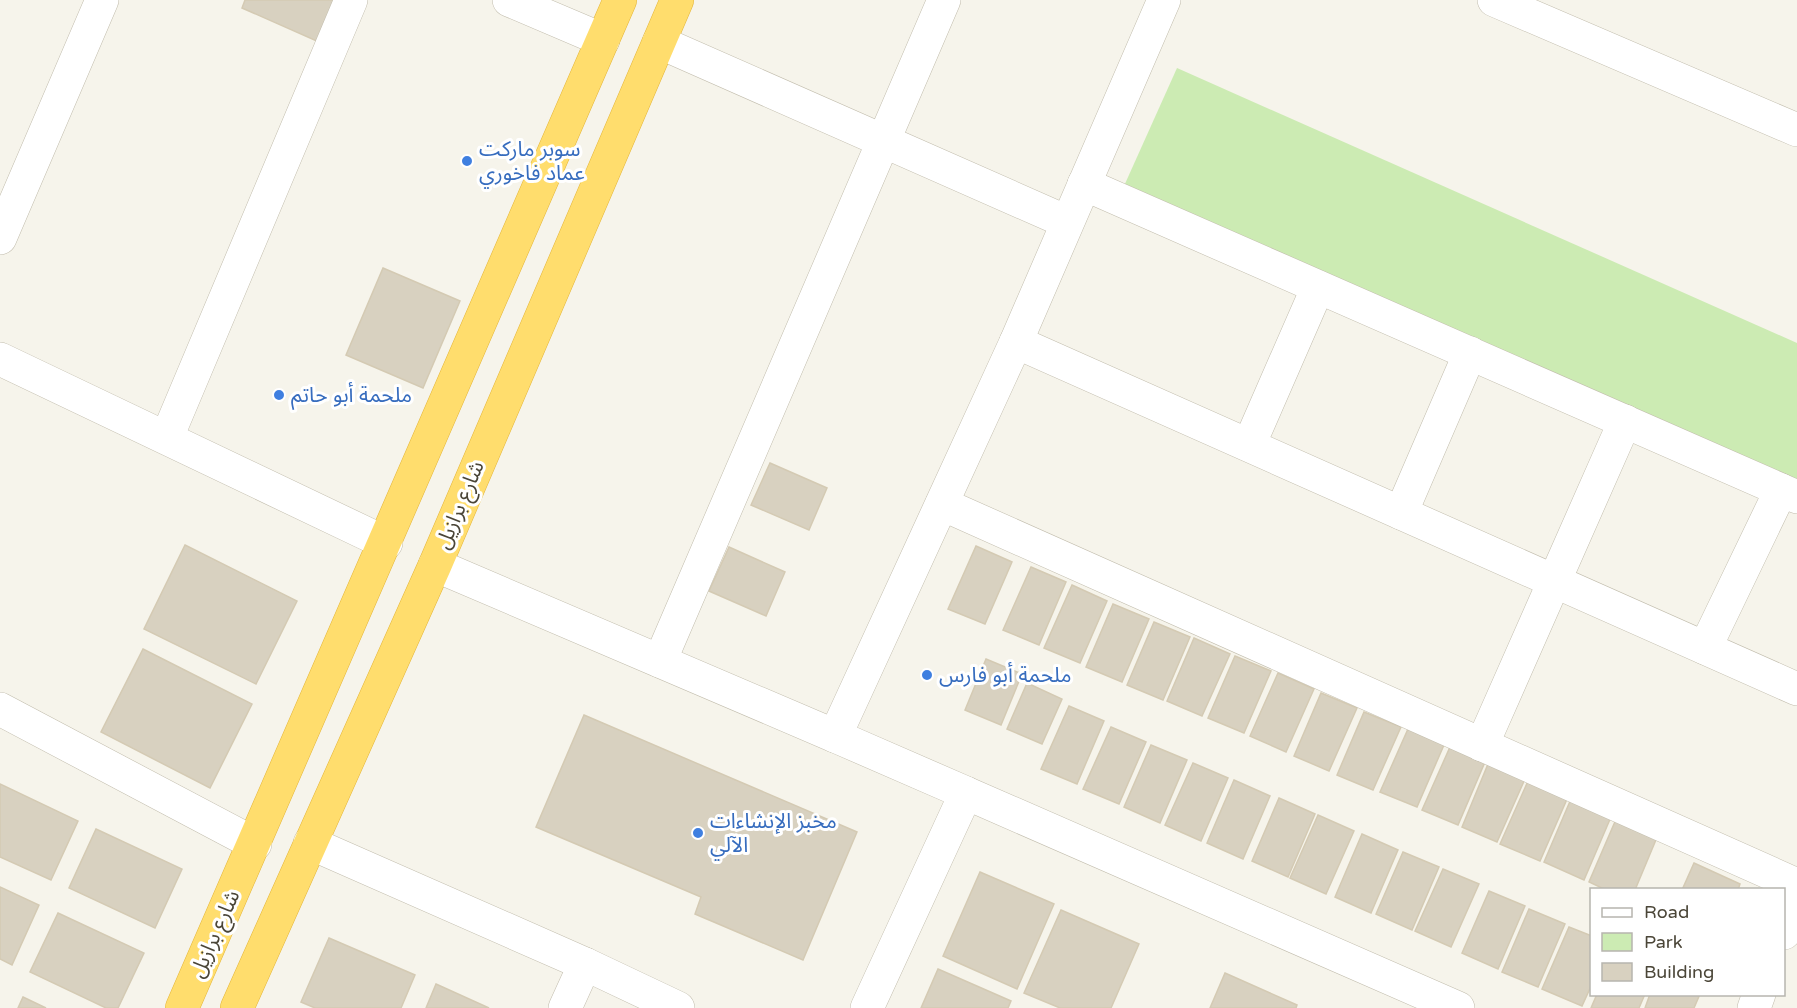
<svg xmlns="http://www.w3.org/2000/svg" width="1797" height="1008" viewBox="0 0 1797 1008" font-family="'Varela Round','Noto Sans Arabic',sans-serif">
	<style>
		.green { fill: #ccebb3 }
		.building { fill: #d8d1c0; stroke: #d4cab3; stroke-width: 1.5 }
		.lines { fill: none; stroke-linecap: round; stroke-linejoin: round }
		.street-casing { stroke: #c2bdad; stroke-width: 34 }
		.highway-casing { stroke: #e4b538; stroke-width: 34 }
		.street { stroke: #fff; stroke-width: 33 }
		.highway { stroke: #ffdd6d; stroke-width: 33 }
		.shop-dot { fill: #3f7fe0; stroke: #fff; stroke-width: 2 }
		.labels { text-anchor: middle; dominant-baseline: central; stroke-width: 6; stroke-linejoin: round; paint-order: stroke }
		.shop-label { font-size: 21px; fill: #366cbe; stroke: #fff; text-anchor: start }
		.street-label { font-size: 21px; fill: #4b4638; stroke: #fff }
	</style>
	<rect width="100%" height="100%" fill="#f6f4eb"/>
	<!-- green -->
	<path class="green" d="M1177,68L1797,343V481L1124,186Z"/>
	<!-- building -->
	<g class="building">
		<path d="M245,0H337L319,42L242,8Z"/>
		<path d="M383,268L460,301L423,388L346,355Z"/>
		<path d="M770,463L827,488L809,530L751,505Z"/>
		<path d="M185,545L297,601L256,684L144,629Z"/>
		<path d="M976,546L1012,562L985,624L948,609Z"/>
		<path d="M729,547L785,572L766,616L709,591Z"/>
		<path d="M1031,567L1066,582L1039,645L1003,630Z"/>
		<path d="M1072,585L1107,601L1080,663L1044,648Z"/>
		<path d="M1113,604L1149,619L1122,682L1086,667Z"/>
		<path d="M1154,622L1190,637L1163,700L1127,685Z"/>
		<path d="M1194,638L1230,654L1202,716L1167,701Z"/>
		<path d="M143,649L252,704L210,788L101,732Z"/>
		<path d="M1235,656L1271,671L1244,733L1208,718Z"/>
		<path d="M986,659L1022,674L1001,725L965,710Z"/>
		<path d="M1278,673L1314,689L1286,752L1250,736Z"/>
		<path d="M1027,683L1062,699L1042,744L1007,729Z"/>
		<path d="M1321,693L1357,708L1329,771L1294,756Z"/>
		<path d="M1069,706L1104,721L1077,784L1041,769Z"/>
		<path d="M1364,712L1401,727L1373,790L1337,775Z"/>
		<path d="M584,715L857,832L803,960L695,914L701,897L536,827Z"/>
		<path d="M1111,727L1146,742L1119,804L1083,789Z"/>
		<path d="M1408,729L1444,745L1417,807L1380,792Z"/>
		<path d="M1151,745L1187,760L1160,823L1124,807Z"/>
		<path d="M1450,747L1485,762L1458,825L1422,810Z"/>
		<path d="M1193,763L1228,778L1201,841L1165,825Z"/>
		<path d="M1488,764L1525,779L1497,842L1462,827Z"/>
		<path d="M1234,780L1270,796L1243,859L1207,843Z"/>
		<path d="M1528,781L1567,799L1540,861L1500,844Z"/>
		<path d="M0,784L78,821L51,880L0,857Z"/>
		<path d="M1279,798L1315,814L1288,877L1252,861Z"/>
		<path d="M1571,799L1611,817L1584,880L1544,862Z"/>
		<path d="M1318,815L1354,831L1326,894L1290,878Z"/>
		<path d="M1617,817L1658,835L1635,890H1606L1589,882Z"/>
		<path d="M96,829L182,869L155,928L69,888Z"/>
		<path d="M1362,834L1398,850L1371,913L1335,897Z"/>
		<path d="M1403,852L1439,867L1412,930L1376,914Z"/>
		<path d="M1694,863L1740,884L1738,890H1682Z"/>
		<path d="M1443,869L1479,884L1451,947L1415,931Z"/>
		<path d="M980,872L1054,904L1017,989L943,956Z"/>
		<path d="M0,887L39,905L12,965L0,959Z"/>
		<path d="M1489,891L1525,906L1498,969L1462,953Z"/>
		<path d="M1529,909L1565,924L1538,987L1502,972Z"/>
		<path d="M1061,910L1139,944L1111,1008H1060L1024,993Z"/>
		<path d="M58,913L144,953L118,1008H106L30,972Z"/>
		<path d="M1569,927L1592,936V984L1582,1006L1542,989Z"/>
		<path d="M329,938L415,975L401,1008H315L301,1002Z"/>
		<path d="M938,969L1011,1001L1008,1008H921Z"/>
		<path d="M1225,973L1297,1005L1296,1008H1210Z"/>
		<path d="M436,984L489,1008H426Z"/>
		<path d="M1597,994H1645L1639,1008H1591Z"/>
		<path d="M1650,994H1700L1694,1008H1645Z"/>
		<path d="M23,997L46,1008H18Z"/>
	</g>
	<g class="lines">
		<defs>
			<g id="street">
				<path d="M509,0L603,40"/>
				<path d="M1494,0L1797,130"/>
				<path d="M659,42L1067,222"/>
				<path d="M1084,184L1797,497"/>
				<path d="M0,238L102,0"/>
				<path d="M1016,342L1797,689"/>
				<path d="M0,359L386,543"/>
				<path d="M167,437L351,0"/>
				<path d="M1249,445L1318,287"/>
				<path d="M942,504L1797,885"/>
				<path d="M1401,513L1470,353"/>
				<path d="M435,565L835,736"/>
				<path d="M1705,648L1781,490"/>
				<path d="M660,661L944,0"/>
				<path d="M0,709L255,844"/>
				<path d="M1482,745L1625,421"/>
				<path d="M966,793L1458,1008"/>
				<path d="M310,843L585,964L678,1008"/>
				<path d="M1784,933L1797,900"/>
				<path d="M565,1008L585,964"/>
				<path d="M867,1008L966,793L835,736L1016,342L1164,0"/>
				<path d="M1754,1008L1759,994"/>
			</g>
			<g id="highway">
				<path d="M182,1008L620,0"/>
				<path d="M237,1008L435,565L677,0"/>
			</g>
		</defs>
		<!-- street casing -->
		<use href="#street" class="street-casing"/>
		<!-- highway casing -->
		<use href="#highway" class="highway-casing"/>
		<!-- street -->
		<use href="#street" class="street"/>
		<!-- highway -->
		<use href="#highway" class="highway"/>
	</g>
	<!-- markers -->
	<g class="shop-dot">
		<circle cx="467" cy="161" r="6"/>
		<circle cx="279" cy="395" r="6"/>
		<circle cx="927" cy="675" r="6"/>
		<circle cx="698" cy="833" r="6"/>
	</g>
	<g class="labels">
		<!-- shop labels -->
		<g class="shop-label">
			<text x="479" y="149">سوبر ماركت<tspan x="479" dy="24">عماد فاخوري</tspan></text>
			<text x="291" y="395">ملحمة أبو حاتم</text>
			<text x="939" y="675">ملحمة أبو فارس</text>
			<text x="710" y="821">مخبز الإنشاءات<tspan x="710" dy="24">الآلي</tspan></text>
		</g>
		<!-- street labels -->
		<g class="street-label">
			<text transform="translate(460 505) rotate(-67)">شارع برازيل</text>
			<text transform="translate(215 934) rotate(-66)">شارع برازيل</text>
		</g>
	</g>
	<!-- legend -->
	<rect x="1590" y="888" width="195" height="108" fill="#ffffff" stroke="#b7b5af" stroke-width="1.5"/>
	<rect x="1602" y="908" width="30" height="9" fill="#ffffff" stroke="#b7b5af" stroke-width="1.5"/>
	<text x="1644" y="918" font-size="18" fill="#4b4638">Road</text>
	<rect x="1602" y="933" width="30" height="18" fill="#ccebb3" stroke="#b7b5af" stroke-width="1.5"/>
	<text x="1644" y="948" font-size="18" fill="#4b4638">Park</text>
	<rect x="1602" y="963" width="30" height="18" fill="#d8d1c0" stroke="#b7b5af" stroke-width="1.5"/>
	<text x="1644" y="978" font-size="18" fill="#4b4638">Building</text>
</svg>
